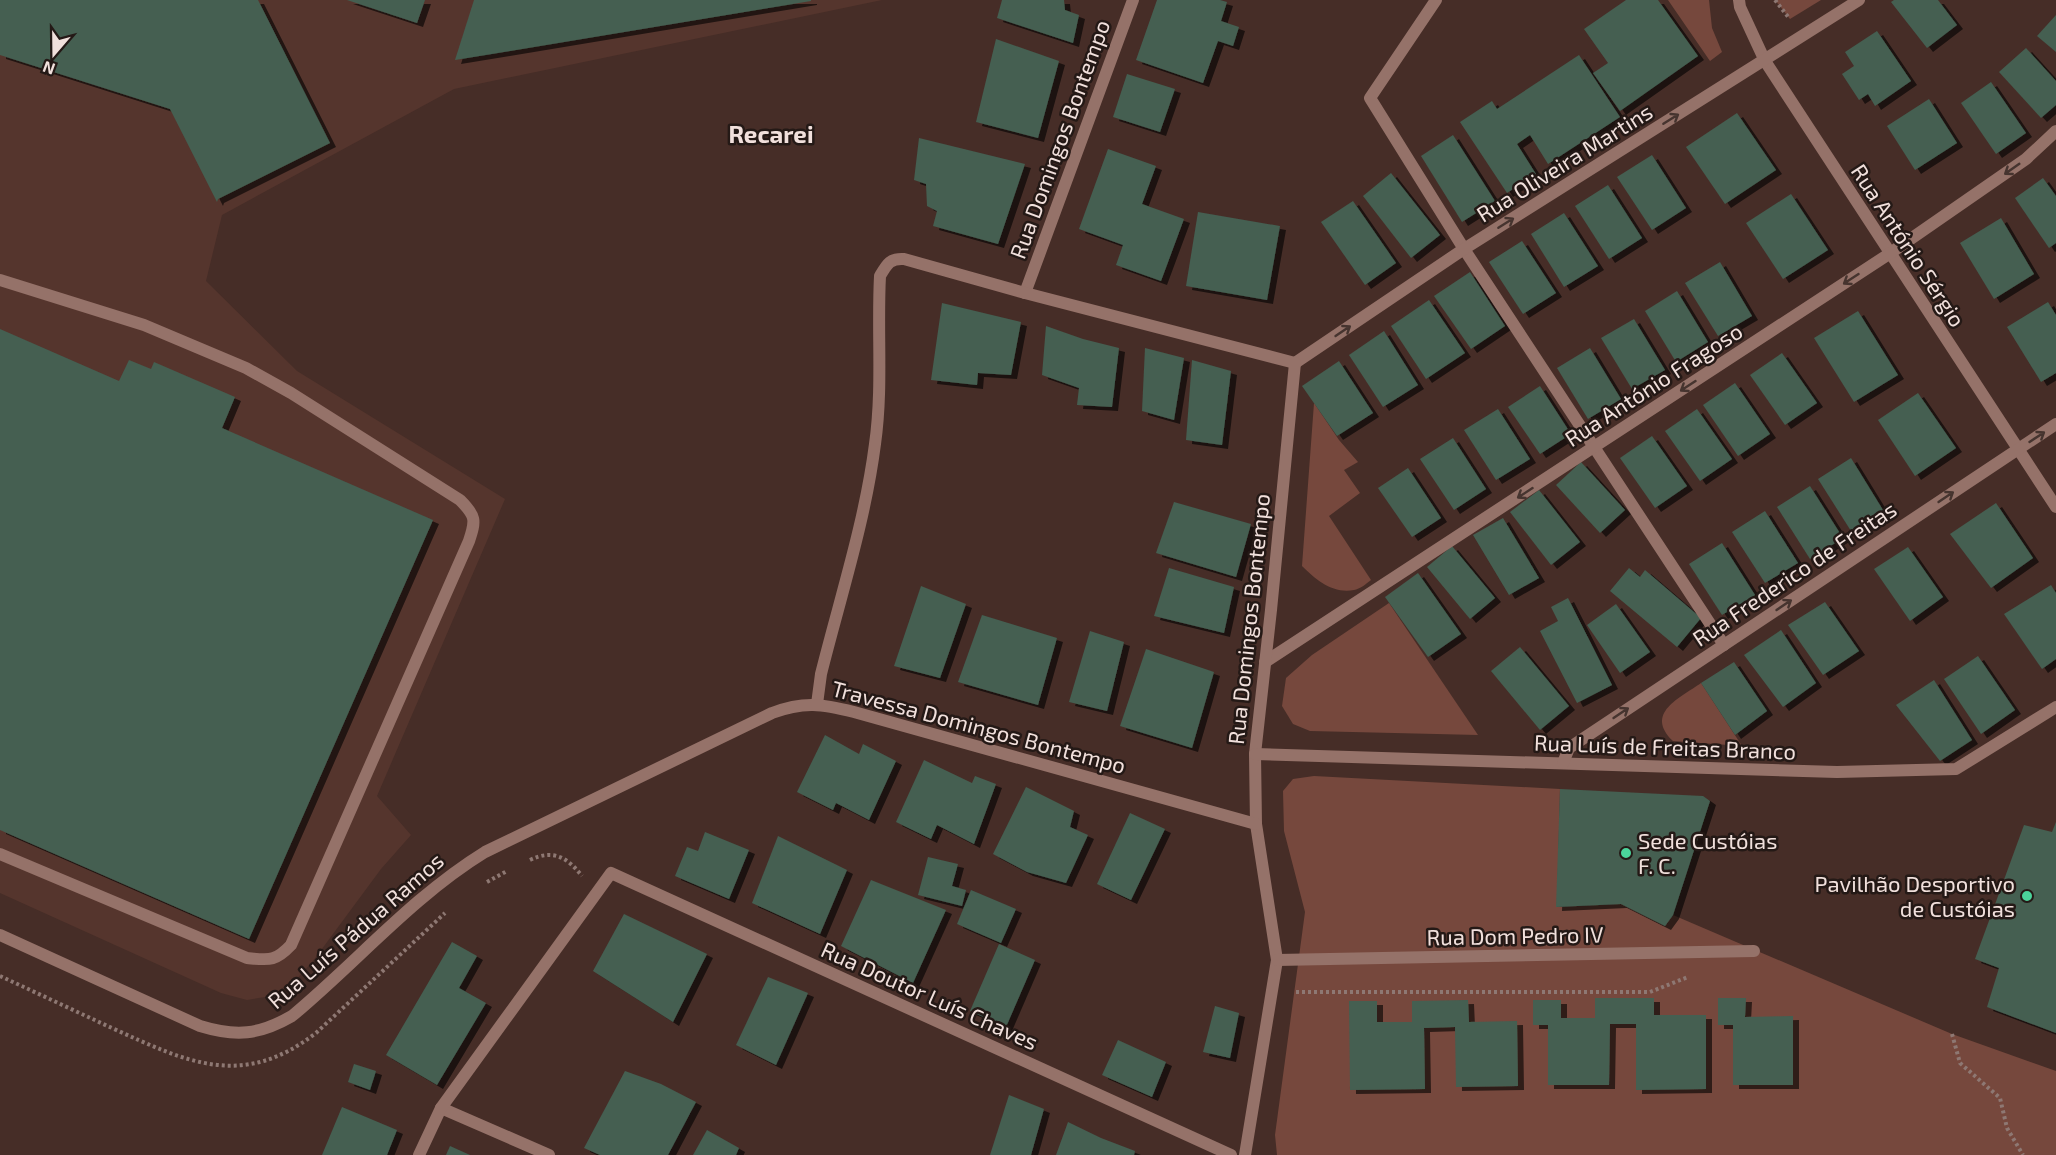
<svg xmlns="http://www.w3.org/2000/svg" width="2056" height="1155" viewBox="0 0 2056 1155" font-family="'Exo 2',sans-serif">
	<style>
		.built { fill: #55352d }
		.green { fill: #76483d }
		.building { fill: #445f51; filter: url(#shadow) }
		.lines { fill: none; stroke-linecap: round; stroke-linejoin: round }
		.path { stroke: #8e7873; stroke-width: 4; stroke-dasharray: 3 3; stroke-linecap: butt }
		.service { stroke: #957269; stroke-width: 12 }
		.minor { stroke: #957269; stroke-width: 12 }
		.oneway { stroke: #46342f }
		.poi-dot { fill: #4bd49b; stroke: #241916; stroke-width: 2 }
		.labels { text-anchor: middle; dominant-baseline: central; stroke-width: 5; stroke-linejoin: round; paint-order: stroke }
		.street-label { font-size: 22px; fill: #f1e0dc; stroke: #241916 }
		.poi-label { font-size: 22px; fill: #f1e0dc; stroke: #241916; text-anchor: start }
		.neighbourhood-label { font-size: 24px; font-weight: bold; fill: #f1e0dc; stroke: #241916 }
	</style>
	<defs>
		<filter id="shadow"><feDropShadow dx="6" dy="4" stdDeviation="0" flood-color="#0009"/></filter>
	</defs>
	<rect width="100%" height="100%" fill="#462d27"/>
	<!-- built -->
	<path class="built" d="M0,0H882L454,89L222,215L206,281L297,371L505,499L377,796L411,835L381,869L313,961L294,982L271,996L247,1000L221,993L0,893Z"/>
	<!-- green -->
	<g class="green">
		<path d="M1668,0H1709L1712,28L1722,52L1710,61Z"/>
		<path d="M1775,0H1821L1790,19Z"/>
		<path d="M1314,403L1339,440L1358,462L1344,470L1360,493L1329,516L1371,580C1366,584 1360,589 1354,590C1333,594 1316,580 1302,566Z"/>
		<path d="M1389,603L1478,735L1310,731L1293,724L1282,706L1286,678L1312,655Z"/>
		<path d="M1701,683L1742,746L1673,741C1644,713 1680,698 1701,683Z"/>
		<path d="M1314,776L1560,789L1557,907L1621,904L1664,926L1673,915L1952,1034L2056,1071V1155H1277L1275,1135L1305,912L1284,831L1283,791L1293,779Z"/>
	</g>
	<!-- building -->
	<g class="building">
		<path d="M0,0H258L330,143L218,199L217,202L170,109L0,55Z"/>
		<path d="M347,0H425L417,23Z"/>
		<path d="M474,0H811V1L455,60Z"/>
		<path d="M1002,0H1064L1065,10L1079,15L1073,43L997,18Z"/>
		<path d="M1157,0H1220L1227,2L1221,21L1239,27L1233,46L1218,41L1203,83L1136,60Z"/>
		<path d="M1626,0H1658L1698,56L1620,111L1593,73L1608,63L1584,29Z"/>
		<path d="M1894,0H1938L1957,25L1927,48L1891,2Z"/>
		<path d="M2056,15V52L2037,36Z"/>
		<path d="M1877,31L1911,81L1875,106L1868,94L1859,100L1842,74L1854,66L1845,52Z"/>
		<path d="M996,39L1059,61L1038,138L976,122Z"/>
		<path d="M2026,48L2056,81V105L2041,118L1999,72Z"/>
		<path d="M1579,55L1620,117L1548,164L1530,135L1517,144L1536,174L1507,193L1460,122L1492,101L1497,109Z"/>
		<path d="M1127,74L1175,89L1160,132L1113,117Z"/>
		<path d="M1991,82L2026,133L1996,154L1961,103Z"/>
		<path d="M1929,99L1957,143L1915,170L1887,126Z"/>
		<path d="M1737,113L1776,170L1725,204L1686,147Z"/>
		<path d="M1453,135L1495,201L1462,222L1421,156Z"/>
		<path d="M919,138L1025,164L998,244L933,226L937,211L927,206L926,184L914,180Z"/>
		<path d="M1108,149L1156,166L1142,204L1184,219L1161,281L1116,265L1123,245L1079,229Z"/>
		<path d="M1652,155L1686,208L1652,230L1617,177Z"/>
		<path d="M1391,173L1440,235L1411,258L1363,196Z"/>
		<path d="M2043,178L2056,196V243L2049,248L2015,198Z"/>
		<path d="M1608,185L1642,238L1609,259L1575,206Z"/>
		<path d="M1791,194L1828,250L1783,279L1746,223Z"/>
		<path d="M1353,201L1396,263L1365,285L1321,222Z"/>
		<path d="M1198,212L1280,226L1267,300L1186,286Z"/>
		<path d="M1564,213L1598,266L1564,287L1531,234Z"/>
		<path d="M2001,218L2034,274L1994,299L1960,243Z"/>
		<path d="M1522,241L1556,293L1523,314L1489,262Z"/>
		<path d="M1720,262L1752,316L1718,336L1685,283Z"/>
		<path d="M1470,272L1505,326L1471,349L1434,296Z"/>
		<path d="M1677,291L1708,342L1676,362L1645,311Z"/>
		<path d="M1429,300L1465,353L1426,379L1391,326Z"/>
		<path d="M2048,302L2056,315V373L2041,382L2007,327Z"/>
		<path d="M942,303L1021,322L1011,375L978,373L977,385L931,380Z"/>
		<path d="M1858,311L1898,375L1854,402L1814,338Z"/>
		<path d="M1634,319L1665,370L1632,389L1601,338Z"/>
		<path d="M1046,326L1083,339L1119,348L1112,407L1077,405L1079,388L1042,375Z"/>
		<path d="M0,329L119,381L129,360L151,369L154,362L235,397L222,428L433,520L249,939L0,830Z"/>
		<path d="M1384,331L1418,385L1383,407L1349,355Z"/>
		<path d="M1145,348L1184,358L1174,420L1142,411Z"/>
		<path d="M1590,348L1621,399L1588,419L1557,368Z"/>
		<path d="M1782,353L1817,403L1785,425L1750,375Z"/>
		<path d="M1192,360L1231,371L1222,445L1186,440Z"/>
		<path d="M1339,361L1373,413L1337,436L1302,386Z"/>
		<path d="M1735,383L1770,434L1738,456L1703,405Z"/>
		<path d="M1540,386L1571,434L1540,454L1508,407Z"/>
		<path d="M1918,393L1956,448L1915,476L1878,420Z"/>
		<path d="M1498,409L1530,459L1496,480L1464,430Z"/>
		<path d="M1697,409L1732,459L1700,481L1665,431Z"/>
		<path d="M1652,436L1687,486L1655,508L1620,458Z"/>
		<path d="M1453,438L1486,489L1454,510L1420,459Z"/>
		<path d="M1851,458L1883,510L1851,531L1818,479Z"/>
		<path d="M1581,462L1625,510L1600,533L1556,485Z"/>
		<path d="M1408,468L1441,518L1412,537L1378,488Z"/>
		<path d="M1810,486L1843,538L1810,559L1777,507Z"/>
		<path d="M1539,490L1580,542L1551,565L1510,512Z"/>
		<path d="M1174,502L1251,524L1236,577L1156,553Z"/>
		<path d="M1996,503L2033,558L1991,588L1950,534Z"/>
		<path d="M1765,511L1798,563L1765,583L1732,532Z"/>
		<path d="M1503,518L1539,578L1509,595L1473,535Z"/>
		<path d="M1722,543L1755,595L1722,615L1689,564Z"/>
		<path d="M1452,546L1495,598L1470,619L1427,567Z"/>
		<path d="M1908,547L1943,597L1910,621L1874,569Z"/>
		<path d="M1169,568L1234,587L1224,633L1154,616Z"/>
		<path d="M1629,568L1640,577L1645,570L1701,618L1677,647L1610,591Z"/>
		<path d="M1418,573L1461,634L1428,657L1385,597Z"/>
		<path d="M2051,585L2056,593V659L2042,669L2004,614Z"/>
		<path d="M921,586L966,604L940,678L894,666Z"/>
		<path d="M1568,598L1612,685L1577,703L1540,631L1558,621L1551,607Z"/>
		<path d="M1825,602L1859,651L1823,675L1788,625Z"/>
		<path d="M1616,604L1650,652L1620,673L1587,625Z"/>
		<path d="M982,615L1057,638L1038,705L958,682Z"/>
		<path d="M1781,630L1816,683L1783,707L1744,655Z"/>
		<path d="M1090,631L1124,642L1107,711L1069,702Z"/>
		<path d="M1520,647L1569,706L1540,730L1491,671Z"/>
		<path d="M1146,649L1214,672L1192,748L1120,726Z"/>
		<path d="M1978,656L2015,710L1981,734L1944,679Z"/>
		<path d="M1734,662L1767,711L1735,735L1701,683Z"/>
		<path d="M1934,680L1972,740L1940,761L1896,705Z"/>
		<path d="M825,735L859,754L863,744L896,761L869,820L836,803L833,810L797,792Z"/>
		<path d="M924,760L972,783L975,776L996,784L974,844L937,825L931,839L896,822Z"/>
		<path d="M1026,787L1074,811L1070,827L1088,835L1066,883L1027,872L993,854Z"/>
		<path d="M1560,789L1703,796L1710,801L1673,915L1665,926L1621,904L1556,907Z"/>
		<path d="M1130,813L1165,829L1131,900L1097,884Z"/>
		<path d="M2056,822V1033L1987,1007L1999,968L1975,959L2024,825L2052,832Z"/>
		<path d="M705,832L749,850L729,899L675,876L687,847L698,851Z"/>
		<path d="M778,836L847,870L820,934L752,903Z"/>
		<path d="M928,857L958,864L952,886L966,890L962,906L918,895Z"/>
		<path d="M871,880L946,910L913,983L841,946Z"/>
		<path d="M971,890L1016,909L1001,943L957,924Z"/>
		<path d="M624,914L707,954L673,1022L593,971Z"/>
		<path d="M452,942L477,956L459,988L486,1003L437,1085L386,1055Z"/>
		<path d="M999,944L1035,960L1006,1027L970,1011Z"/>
		<path d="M768,977L808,993L776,1065L736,1045Z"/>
		<path d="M1595,998H1654V1015H1706V1089L1636,1090V1024H1610L1609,1085H1548V1025H1533V1000H1561V1018H1595Z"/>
		<path d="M1718,998H1746L1745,1017L1793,1016V1085H1733V1025H1718Z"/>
		<path d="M1468,1000L1469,1022L1517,1021L1518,1086L1456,1087L1455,1027L1424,1028L1425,1089L1350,1090L1349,1001H1377V1022H1412V1001Z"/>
		<path d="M1215,1006L1239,1013L1230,1058L1203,1052Z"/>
		<path d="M1118,1040L1166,1062L1152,1097L1102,1075Z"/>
		<path d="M354,1064L376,1071L370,1090L348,1082Z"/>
		<path d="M625,1071L661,1084L696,1102L668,1155H600L584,1148Z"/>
		<path d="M1009,1095L1044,1109L1031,1155H990Z"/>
		<path d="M342,1107L397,1130L387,1155H322Z"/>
		<path d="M1068,1122L1101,1138L1135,1151L1134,1155H1056Z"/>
		<path d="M707,1130L739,1148L736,1155H693Z"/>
		<path d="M450,1146L470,1155H446Z"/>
	</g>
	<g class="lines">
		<!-- path -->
		<g class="path">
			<path d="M1775,0L1789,18"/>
			<path d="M530,860C553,849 567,857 582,876"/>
			<path d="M487,882L507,871"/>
			<path d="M0,976C37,993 75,1011 112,1028C187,1062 242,1090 316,1033L445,913"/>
			<path d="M1296,992H1650L1688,977"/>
			<path d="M1952,1034L1960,1063L2000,1098L2007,1128L2023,1155"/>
		</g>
		<!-- service -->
		<g class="service">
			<path d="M1464,249L1724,645"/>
			<path d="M0,280L144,325L246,368L291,393L460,500C476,516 476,520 469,541L291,945C275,962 269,960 247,958L0,854"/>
		</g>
		<!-- minor -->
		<g class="minor">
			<path d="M1436,0L1370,98L1464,249"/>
			<path d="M1739,0L1740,7L1765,61L2056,507"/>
			<path d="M1025,293L1133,0"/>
			<path d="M1295,363L1464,249L1859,0"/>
			<path d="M1265,662L1889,254L2026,159L2056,131"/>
			<path d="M817,704L821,674C840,598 865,522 875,444C883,388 877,332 880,276C887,264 890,258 904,259L1025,293L1295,363L1271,610L1255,754L1256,824L1277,960L1245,1155"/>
			<path d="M1255,754L1837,772L1956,769L2056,707"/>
			<path d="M1563,763L1569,748L2056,424"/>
			<path d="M0,935L200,1026C236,1037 259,1035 292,1016C357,962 412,897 485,852L772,713C804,701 822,704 854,712L1256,824"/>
			<path d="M1277,960L1754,951"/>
			<path d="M441,1108L549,1155"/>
			<path d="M419,1155L441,1108L611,873L1231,1155"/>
		</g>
	</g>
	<!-- one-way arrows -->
	<defs><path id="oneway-shaft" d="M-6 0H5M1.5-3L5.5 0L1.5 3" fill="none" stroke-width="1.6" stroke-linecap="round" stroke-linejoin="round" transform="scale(1.5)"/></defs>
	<g class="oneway">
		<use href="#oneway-shaft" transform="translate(1671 119) rotate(-32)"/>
		<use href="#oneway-shaft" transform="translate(2012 169) rotate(145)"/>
		<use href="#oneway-shaft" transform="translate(1506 223) rotate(-32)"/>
		<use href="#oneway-shaft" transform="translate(1851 279) rotate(147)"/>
		<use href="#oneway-shaft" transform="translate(1343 331) rotate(-34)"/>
		<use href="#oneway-shaft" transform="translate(1688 386) rotate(147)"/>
		<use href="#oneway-shaft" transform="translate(2037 437) rotate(-33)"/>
		<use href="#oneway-shaft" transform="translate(1525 493) rotate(147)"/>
		<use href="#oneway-shaft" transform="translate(1946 497) rotate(-34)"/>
		<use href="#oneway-shaft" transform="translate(1784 605) rotate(-34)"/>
		<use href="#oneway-shaft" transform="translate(1621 713) rotate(-34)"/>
	</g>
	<!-- markers -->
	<g class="poi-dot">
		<circle cx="1626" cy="853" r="6"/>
		<circle cx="2027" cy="896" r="6"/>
	</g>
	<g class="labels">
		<!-- street labels -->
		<g class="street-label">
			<text transform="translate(1059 139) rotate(-70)">Rua Domingos Bontempo</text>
			<text transform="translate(1564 162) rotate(-32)">Rua Oliveira Martins</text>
			<text transform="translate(1909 245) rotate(57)">Rua António Sérgio</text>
			<text transform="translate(1653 384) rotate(-33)">Rua António Fragoso</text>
			<text transform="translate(1794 573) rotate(-34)">Rua Frederico de Freitas</text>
			<text transform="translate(1248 619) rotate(-84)">Rua Domingos Bontempo</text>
			<text transform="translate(979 726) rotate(15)">Travessa Domingos Bontempo</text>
			<text transform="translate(1665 746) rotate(2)">Rua Luís de Freitas Branco</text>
			<text transform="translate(355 930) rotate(-41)">Rua Luís Pádua Ramos</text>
			<text transform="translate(1515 935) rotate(-1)">Rua Dom Pedro IV</text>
			<text transform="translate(930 995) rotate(24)">Rua Doutor Luís Chaves</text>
		</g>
		<!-- poi labels -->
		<g class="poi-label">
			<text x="1638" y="840">Sede Custóias<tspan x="1638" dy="25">F. C.</tspan></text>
			<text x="2015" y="883" text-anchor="end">Pavilhão Desportivo<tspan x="2015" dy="25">de Custóias</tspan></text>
		</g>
		<!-- neighbourhood labels -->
		<g class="neighbourhood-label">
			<text x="771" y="133">Recarei</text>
		</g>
	</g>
	<!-- north arrow -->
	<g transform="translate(54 54) rotate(200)" stroke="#241916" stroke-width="4.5" paint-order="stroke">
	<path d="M0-4.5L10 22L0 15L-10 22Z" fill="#f1e0dc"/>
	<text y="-9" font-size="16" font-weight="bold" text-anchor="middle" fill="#f1e0dc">N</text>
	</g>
</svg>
